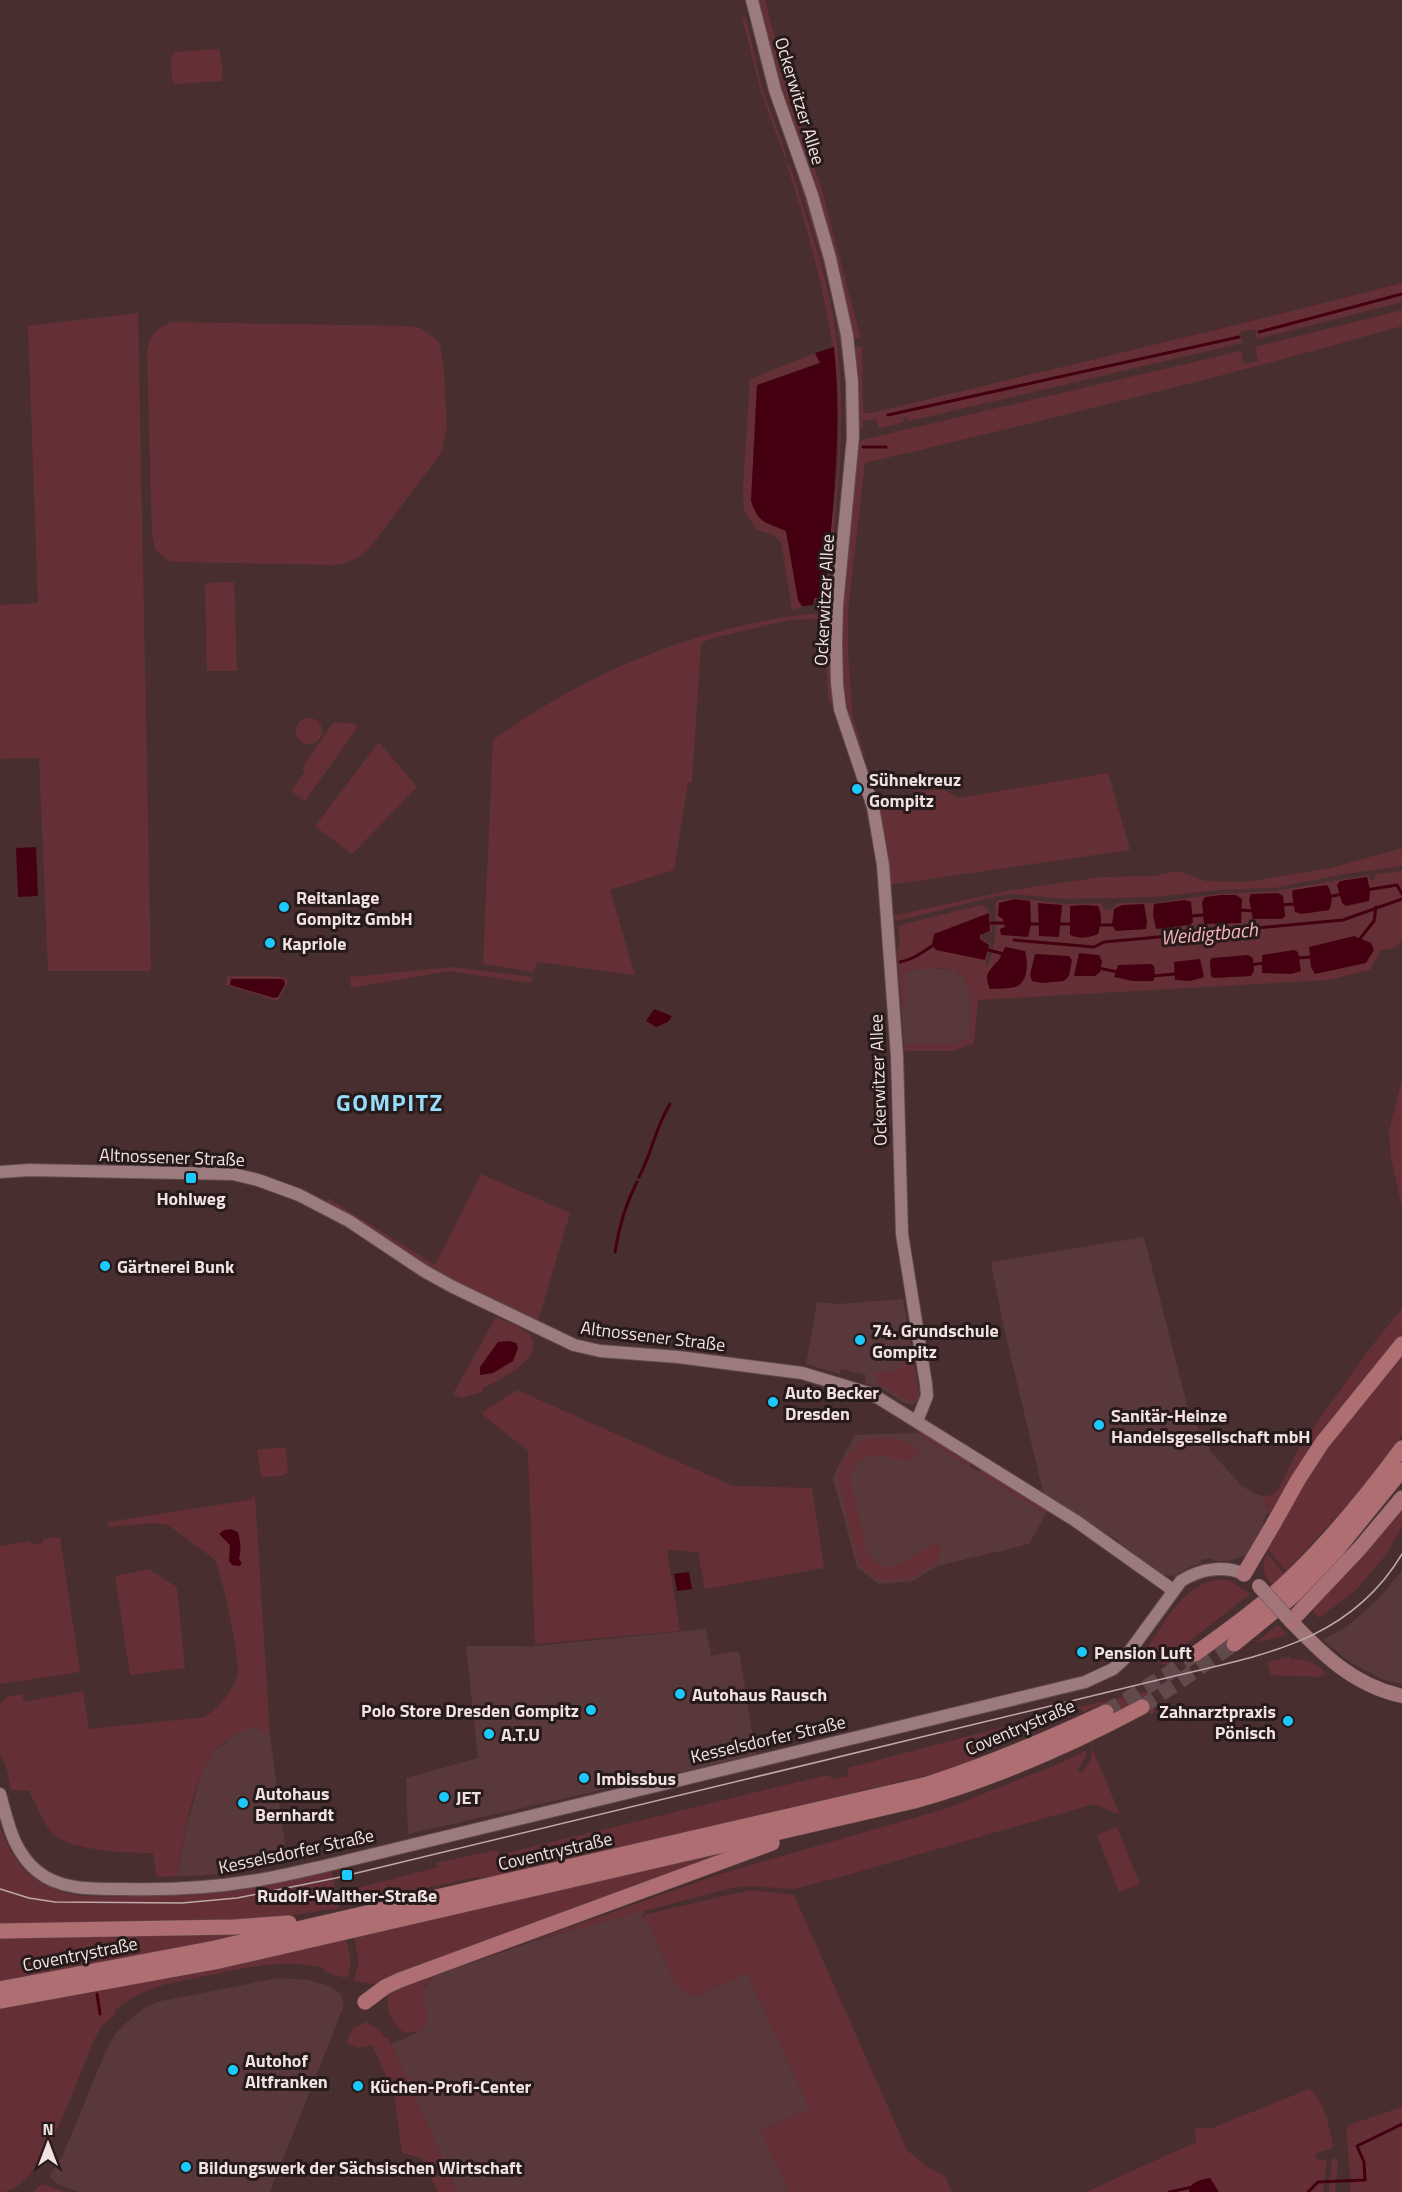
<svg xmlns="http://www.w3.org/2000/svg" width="1402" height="2192" viewBox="0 0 1402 2192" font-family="'Titillium Web',sans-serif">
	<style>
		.built { fill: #59383b }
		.green { fill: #643036; fill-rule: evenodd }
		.water { fill: #440010 }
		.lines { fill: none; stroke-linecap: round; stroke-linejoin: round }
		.stream { stroke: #440010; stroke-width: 3 }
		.trunk-tunnel { stroke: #62494b; stroke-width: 15; stroke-dasharray: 15 8; stroke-linecap: butt }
		.tertiary-casing { stroke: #614b4c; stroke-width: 14 }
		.secondary-casing { stroke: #614b4c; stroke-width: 15 }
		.primary-casing { stroke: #614b4c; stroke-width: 16 }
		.trunk-casing { stroke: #614b4c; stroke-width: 16 }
		.tertiary { stroke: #9b7b7d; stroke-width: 12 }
		.secondary { stroke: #a27679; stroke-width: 14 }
		.primary { stroke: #a97175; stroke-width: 15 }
		.trunk { stroke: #ae6e72; stroke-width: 15 }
		.tram { stroke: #bea9aa; stroke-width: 1.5 }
		.secondary-bridge-casing { stroke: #614b4c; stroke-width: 15; stroke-linecap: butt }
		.secondary-bridge { stroke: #a27679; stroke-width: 14 }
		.poi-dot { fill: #1cc9fc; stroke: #271a1b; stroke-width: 2 }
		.labels { text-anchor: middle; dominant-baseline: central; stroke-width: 6; stroke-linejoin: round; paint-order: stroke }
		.street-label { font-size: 18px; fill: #f2e1e1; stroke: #271a1b }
		.poi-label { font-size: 18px; font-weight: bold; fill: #f2e1e1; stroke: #271a1b; text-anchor: start }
		.water-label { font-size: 20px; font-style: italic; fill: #f7b4b8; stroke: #271a1b }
		.district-label { font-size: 24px; font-weight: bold; letter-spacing: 1.5px; fill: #97ddf9; stroke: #271a1b }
	</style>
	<rect width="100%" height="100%" fill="#492e30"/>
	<!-- built -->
	<g class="built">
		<path d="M931,968L954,970L964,977L968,988L971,1008L969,1038L953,1044L904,1045L901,1006H906V971Z"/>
		<path d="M1144,1237L1189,1412L1211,1452L1241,1485L1254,1494L1263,1496L1269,1514L1267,1513L1263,1521L1264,1531L1247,1555L1228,1561H1215L1212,1558L1201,1560L1200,1564L1190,1567L1173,1576L1158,1574L1114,1538L1044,1496L1003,1324L991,1262Z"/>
		<path d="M903,1299L920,1398L913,1405L904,1403L886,1391L865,1383L866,1375L841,1369L840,1374L806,1364L817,1302L838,1304Z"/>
		<path d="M917,1433L1046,1514L1029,1544L937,1566L913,1581L879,1584L857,1567L833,1478L840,1463L855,1435Z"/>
		<path d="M1402,1571V1684L1384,1680L1363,1669L1346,1659L1323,1640L1346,1627L1361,1615L1379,1598Z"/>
		<path d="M706,1629L711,1656L739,1651L756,1755L408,1834L406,1778L478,1758L466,1646H526L527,1647Z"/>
		<path d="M253,1726L270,1736L287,1859L239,1871L208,1875L177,1876L187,1825L202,1771L213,1753L238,1731Z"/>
		<path d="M645,1910L641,1919L650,1928L675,1982L694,1997L747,1973L810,2109L761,2130L789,2192H458L391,2044L417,2033L425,2026L423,1999L424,1990L429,1982L437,1975L528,1943Z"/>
		<path d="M279,1978L308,1980L330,1986L340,1993L344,2005L270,2192H79L58,2184L49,2177L62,2157L108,2046L117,2032L127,2022L144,2008L161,2001Z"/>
	</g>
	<!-- green -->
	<g class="green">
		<path d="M758,0H765L787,84L822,190L861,339L854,338L852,333L834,256L779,86Z"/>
		<path d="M749,16H751L791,152L790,154L770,97Z"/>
		<path d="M742,17L746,18L762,88L787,156L785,158L761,92Z"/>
		<path d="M219,49L223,72L221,81L174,84C170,73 169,62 174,52Z"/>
		<path d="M787,165H790C807,221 829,278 836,336C848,424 836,512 827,599L826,603L818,605L814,598C820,570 828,541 833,513C851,386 825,285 787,165Z"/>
		<path d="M794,165L808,199L826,259L843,334L847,381L848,435H845V381L833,297Z"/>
		<path d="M1402,283V302L1257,339L1255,329L1240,332L1242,343L909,421L908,417L903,418L904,422L879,428L876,419L862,421L863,428L860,429L858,424L855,349L857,346L862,347L863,411L865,413H871C1048,370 1226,329 1402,283Z"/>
		<path d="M1402,310V326C1224,377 1045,420 865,463L848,611V649L852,712L862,749L866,754H860L847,710L841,644L842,603L858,445L862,440L1241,351L1244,364L1258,361L1255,347Z"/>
		<path d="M138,313L151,971H48L39,758L0,759V605L38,603L28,326Z"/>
		<path d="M171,322L408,326L420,328L436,339L440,344L444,371L447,429L441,453L371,546L361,556L340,565L180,562L169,561L156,551L152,535L147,351C150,335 156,329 171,322Z"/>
		<path d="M815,353L820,362L757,386L751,501C759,522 766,523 786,531L798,600L802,608L792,610L781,542L773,535L757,530L744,510L743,486L750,379Z"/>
		<path d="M234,582L237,671H207L205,583Z"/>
		<path d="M822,613L830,617V683L833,701L829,703L823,629L818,619L789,620L709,639L701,644L692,782L688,783L674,870L610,890L635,975L537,962L534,972L483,964L493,740C589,671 703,623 822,613Z"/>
		<circle cx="309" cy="731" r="13"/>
		<path d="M334,722L355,724L357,728L305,801L291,791L305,771L302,768Z"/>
		<path d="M379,742L417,787L352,854L315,826Z"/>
		<path d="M1108,773L1130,850L889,885L877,804L928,790H944L959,798Z"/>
		<path d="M1402,848V866L1345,874L1274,888L1219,890L1154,897L1066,899L1013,894L988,898L897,921L892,916L1012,890L1102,877L1154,876L1178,871L1206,881L1246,882L1331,868Z"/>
		<path d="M1402,871V941L1392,949L1381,950L1370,970L1328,980L978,1000L974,1043L953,1051H905L904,1045L908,1044H952L969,1038C970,1020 976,976 953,970C938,966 921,970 906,971V1006H901L897,949L900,945L898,927L901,925L982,905C993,910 990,919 992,929L991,932L982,934V939L990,944L985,964L988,965C996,946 996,928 995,905L998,900L1013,898L1066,904L1101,903L1104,909L1110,910L1118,903H1155L1217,894L1275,891L1369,875L1370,880L1374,879L1376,874ZM1283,896L1285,916L1253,919L1249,899ZM1185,900L1193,922L1155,904ZM1030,902L1031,924L1005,927L1004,919ZM1001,953L1016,987L990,989L993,964L998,961ZM1080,953L1102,961L1075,975ZM1212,958H1253L1251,976L1214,978L1211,976L1210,961ZM1200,959L1174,974L1175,962Z"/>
		<path d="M452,967L533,977L531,983L449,971L351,988L350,977Z"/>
		<path d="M227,976H274L286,978L288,982L278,1001L226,985Z"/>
		<path d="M1402,1079V1208L1391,1157L1389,1131Z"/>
		<path d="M481,1174L570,1213L538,1321L430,1270L347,1215L346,1212L333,1204L332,1205L327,1203L328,1198L435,1265Z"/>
		<path d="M1402,1308V1335L1346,1404L1273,1515L1269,1514L1263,1496L1272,1495L1279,1489L1298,1449L1368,1351Z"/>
		<path d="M496,1317C505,1322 522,1326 529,1334C549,1357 497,1381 483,1388L482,1392L461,1398L453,1394ZM503,1341H509L493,1373L481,1375L498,1342Z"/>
		<path d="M910,1347L918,1394L916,1399L910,1401C902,1399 899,1395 893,1391C883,1385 878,1387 874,1375L885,1370L896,1372C902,1368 904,1365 904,1358L898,1350Z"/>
		<path d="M1402,1352V1435L1369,1481L1273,1586C1263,1574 1260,1567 1267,1553L1283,1573L1286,1571L1266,1547L1323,1450Z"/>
		<path d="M517,1390L733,1486L812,1488L824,1568L705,1589L698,1552L667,1550L680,1631L535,1644L528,1451L481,1413Z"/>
		<path d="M920,1430L969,1460L971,1468L917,1433Z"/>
		<path d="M877,1437C894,1438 906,1439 920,1450C911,1475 880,1444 860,1460C856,1463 852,1471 850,1476L867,1553C890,1585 912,1551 936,1544L942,1548L937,1563L910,1579L880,1580L860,1567L837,1476L842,1462L862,1439Z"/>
		<path d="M281,1447L286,1449L288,1473L282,1476L261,1477L257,1450Z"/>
		<path d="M983,1469L1048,1510L1046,1514L978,1472Z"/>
		<path d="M255,1495L270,1736L253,1726C238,1731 222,1741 212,1755C191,1783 184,1841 177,1876L157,1877L153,1853C131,1854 64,1850 51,1832C42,1820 36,1804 29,1791L11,1790L6,1766L0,1754V1706C4,1695 12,1696 22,1694L24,1702L83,1691L89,1729L205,1717C218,1709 235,1688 238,1673C240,1658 222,1571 214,1559L168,1525L153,1523L108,1527V1522L249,1500Z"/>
		<path d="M1402,1505V1527L1385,1556L1356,1590L1319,1618L1311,1608Z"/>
		<path d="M60,1537L80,1672L0,1684V1546L30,1541L32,1545L43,1543V1539Z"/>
		<path d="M149,1569L177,1587L185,1668L130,1675L115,1576Z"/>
		<path d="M1221,1579L1231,1581L1250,1594L1187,1643L1188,1653L1198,1657L1167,1665L1150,1660L1146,1652L1147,1648C1166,1621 1184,1583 1221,1579Z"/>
		<path d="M1277,1625L1286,1633L1285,1635L1256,1643Z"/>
		<path d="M1290,1657L1291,1660C1305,1658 1317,1663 1326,1674L1319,1677L1271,1675L1267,1662Z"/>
		<path d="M1149,1691L1155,1712L1151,1715L1145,1705L1114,1715C1100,1703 1099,1704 1084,1712L1079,1708L1064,1715L1062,1711Z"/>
		<path d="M1060,1712L1062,1717L974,1752L975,1762L929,1775L491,1877L473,1878L349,1905L347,1891L438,1867L436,1863L497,1850L499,1855L827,1775L834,1779L848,1776V1768Z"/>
		<path d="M1092,1748L1120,1815L1094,1804L861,1871L794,1889L751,1886L731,1888L528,1942L720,1874L945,1809L1063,1762L1086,1750V1756L1078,1770L1082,1773L1091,1759Z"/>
		<path d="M0,1827C9,1851 20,1871 43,1884C69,1899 98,1897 127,1896C161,1895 194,1895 227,1890C262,1884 296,1876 331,1870L339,1908L267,1919L0,1927Z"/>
		<path d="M1117,1827L1140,1884L1119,1892L1097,1835Z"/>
		<path d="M749,1845L373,1984L354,1981L359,1961L354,1937Z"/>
		<path d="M751,1890L794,1895L907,2150L926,2166L945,2176L952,2192H789L760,2130L810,2109L747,1973L694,1997L681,1990L675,1982L650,1928L641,1919L647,1914Z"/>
		<path d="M269,1930L0,1982V1936Z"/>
		<path d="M346,1938L351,1961L348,1977L346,1976L345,1978L324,1971L325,1968C280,1958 245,1968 201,1977C183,1981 163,1983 147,1991C135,1995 125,2003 115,2010L116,2013C111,2018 104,2023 100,2029C79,2064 47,2192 0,2192V2008Z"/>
		<path d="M460,1961L462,1966C455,1969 446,1971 439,1974C411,1988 431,2005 426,2022C425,2027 421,2030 418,2033L416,2031L405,2033C393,2025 384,2008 389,1994L396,1991V1986Z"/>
		<path d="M366,2022L379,2030L385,2038L387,2037L391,2044L458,2192H438L422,2158L402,2153L394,2093L372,2045L358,2048L346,2043L353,2028Z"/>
		<path d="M1309,2089C1325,2101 1329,2127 1333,2145L1331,2149L1315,2153L1316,2159L1327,2160L1323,2192H1086L1196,2142L1195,2128H1212Z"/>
		<path d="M1402,2107V2192H1350L1351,2184L1346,2130L1349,2125Z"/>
		<path d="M1334,2158L1338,2161L1335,2192H1329L1332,2159Z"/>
		<path d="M42,2184L65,2192H33Z"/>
	</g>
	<!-- water -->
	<g class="water">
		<path d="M834,347C843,431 832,514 825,598H814L813,605L802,606L798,600L786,531C765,522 759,524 751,501L757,385L820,363L815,353Z"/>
		<path d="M36,847L38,896L18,897L16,848Z"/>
		<path d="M1367,877L1370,890L1369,901L1346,906L1342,903L1337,885L1340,881Z"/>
		<path d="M1327,885C1332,891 1333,903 1329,910L1302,914L1295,912L1292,894L1293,890Z"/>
		<path d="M1278,893L1283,896L1285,916L1282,919H1253L1249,899L1251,894Z"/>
		<path d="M1221,895H1236L1242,899L1241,923L1204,924L1202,902L1205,897Z"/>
		<path d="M1015,899L1030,901L1031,924L1028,937L1001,935L1000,929L1005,927L1003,919L998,916L999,903Z"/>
		<path d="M1185,900L1191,902L1193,922L1190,925L1156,929L1153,915L1154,904Z"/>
		<path d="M1038,903L1062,905L1059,937L1039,936Z"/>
		<path d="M1144,904L1147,921L1146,929L1116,931L1112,925L1114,909L1122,905Z"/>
		<path d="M1084,905L1098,906C1103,916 1101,924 1098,934C1089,938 1080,939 1070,935V906Z"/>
		<path d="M989,913L990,931L980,935V939L989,945L985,960L936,950L932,945L934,934Z"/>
		<path d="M1354,936L1371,943L1374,950L1366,963L1315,974L1311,967L1309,947Z"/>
		<path d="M1005,947L1025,951C1028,962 1029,983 1015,987C1008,989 998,988 990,989C983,974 989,971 998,961C1001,958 1003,951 1005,947Z"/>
		<path d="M1294,950L1298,952L1301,971L1291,974L1262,973V955Z"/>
		<path d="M1079,953L1099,955L1102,961L1100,972L1095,976H1074Z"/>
		<path d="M1035,954L1069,956L1072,960L1069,976L1064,981L1042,983L1032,981L1030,975Z"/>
		<path d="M1248,955L1253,958L1254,971L1251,976L1214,978L1211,976L1210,961L1212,958Z"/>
		<path d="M1200,959L1204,977L1190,981L1175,980L1174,962Z"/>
		<path d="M1151,964L1154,966L1155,976L1153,981H1133L1114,977L1118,965Z"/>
		<path d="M231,979H281L284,980L285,984L278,997L274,998L230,985Z"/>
		<path d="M654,1009L672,1016L668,1022L656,1027L646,1021Z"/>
		<path d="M509,1341L516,1343L518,1348L513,1361L493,1373L480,1375V1367L498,1342Z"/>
		<path d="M231,1529L238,1532C240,1541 242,1550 239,1558L242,1564L239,1566L232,1565L229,1561L230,1545L219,1534L224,1530Z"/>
		<path d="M689,1572L692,1589L677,1591L674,1574Z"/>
		<path d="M1210,2178L1219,2192H1189C1191,2181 1200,2180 1210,2178Z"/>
	</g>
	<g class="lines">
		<!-- stream -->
		<g class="stream">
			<path d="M1259,332L1402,294"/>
			<path d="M888,415L1239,337"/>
			<path d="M863,447H886"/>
			<path d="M1366,890L1397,885L1402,894"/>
			<path d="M1328,897L1342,894"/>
			<path d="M1281,905L1295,904"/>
			<path d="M1240,910L1254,911"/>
			<path d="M1190,916L1204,915"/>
			<path d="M991,923H1007"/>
			<path d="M1028,924H1043"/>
			<path d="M1058,924H1073"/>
			<path d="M1097,925H1114"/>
			<path d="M1014,940L1094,947L1104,942L1343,920L1402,899"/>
			<path d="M1359,940L1374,921L1376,907"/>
			<path d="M988,950L1004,954"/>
			<path d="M1297,958L1312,957"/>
			<path d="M900,962C913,960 924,951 935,944"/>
			<path d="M1250,965L1264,963"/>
			<path d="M1098,968L1118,972"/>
			<path d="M1152,976L1175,974"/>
			<path d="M639,1177C652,1153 655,1128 670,1104"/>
			<path d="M615,1252C619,1226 625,1205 637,1182"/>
			<path d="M97,1994L100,2014"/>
			<path d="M1169,2192L1193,2187"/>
			<path d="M1308,2192L1318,2182L1365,2180L1364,2162L1357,2146L1402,2124"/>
		</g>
		<!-- trunk-tunnel -->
		<g class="trunk-tunnel">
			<path d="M1142,1707L1234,1644"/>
			<path d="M1106,1712L1166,1675L1195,1654"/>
		</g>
		<defs>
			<g id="tertiary">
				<path d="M752,0L775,90L812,195L830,258L847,335L852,382L853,437L837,605L836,643L837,683L840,709L873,807L883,865L897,1056L902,1234L926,1384L927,1396L917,1421"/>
				<path d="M0,1172L29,1170L233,1174L258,1180L299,1195L349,1221L424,1271L453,1287L574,1345L600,1351L678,1357L802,1373L872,1394L1076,1521L1173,1590"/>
				<path d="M0,1794C8,1823 13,1851 37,1871C61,1891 95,1889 125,1889C168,1890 210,1888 252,1881C279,1877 306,1870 333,1864L1085,1682L1113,1669L1124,1659L1181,1581C1200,1569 1223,1565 1244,1574"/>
			</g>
			<path id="secondary" d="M1287,1617C1321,1653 1352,1685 1402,1696"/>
			<g id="primary">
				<path d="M1244,1574L1274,1523"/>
				<path d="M1291,1621L1360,1548L1402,1498"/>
			</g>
			<g id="trunk">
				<path d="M1274,1523L1298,1480L1322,1443L1402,1344"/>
				<path d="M1234,1644L1293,1596L1336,1551L1402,1470"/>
				<path d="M1195,1654C1228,1630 1262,1606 1292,1577C1332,1538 1368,1494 1402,1448"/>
				<path d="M0,1931L234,1927L289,1923"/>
				<path d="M0,1989L215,1948L928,1784C989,1764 1048,1739 1106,1712"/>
				<path d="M0,2001L219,1961L914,1801C994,1779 1069,1746 1142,1707"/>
				<path d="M365,2002L385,1987L400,1980L772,1843"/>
			</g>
		</defs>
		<!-- tertiary casing -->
		<use href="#tertiary" class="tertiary-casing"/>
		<!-- secondary casing -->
		<use href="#secondary" class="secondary-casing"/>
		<!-- primary casing -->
		<use href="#primary" class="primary-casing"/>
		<!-- trunk casing -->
		<use href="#trunk" class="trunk-casing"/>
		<!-- tertiary -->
		<use href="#tertiary" class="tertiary"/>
		<!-- secondary -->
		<use href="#secondary" class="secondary"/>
		<!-- primary -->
		<use href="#primary" class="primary"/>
		<!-- trunk -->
		<use href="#trunk" class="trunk"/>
		<!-- tram -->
		<path class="tram" d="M0,1889L29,1898L55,1902L182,1903L237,1898L336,1878L1162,1679C1255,1656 1348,1645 1402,1554"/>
		<defs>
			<path id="secondary-bridge" d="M1259,1586L1287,1617"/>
		</defs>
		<!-- secondary-bridge casing -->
		<use href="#secondary-bridge" class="secondary-bridge-casing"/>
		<!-- secondary-bridge -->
		<use href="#secondary-bridge" class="secondary-bridge"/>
	</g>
	<!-- markers -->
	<g class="poi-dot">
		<circle cx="857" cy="789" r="6"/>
		<circle cx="284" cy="907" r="6"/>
		<circle cx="270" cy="943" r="6"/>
		<rect x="185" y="1172" width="12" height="12" rx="3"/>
		<circle cx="105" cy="1266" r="6"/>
		<circle cx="860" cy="1340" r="6"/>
		<circle cx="773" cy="1402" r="6"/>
		<circle cx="1099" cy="1425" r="6"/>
		<circle cx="1082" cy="1652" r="6"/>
		<circle cx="680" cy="1694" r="6"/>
		<circle cx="591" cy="1710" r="6"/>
		<circle cx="1288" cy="1721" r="6"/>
		<circle cx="489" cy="1734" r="6"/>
		<circle cx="584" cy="1778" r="6"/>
		<circle cx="444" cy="1797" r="6"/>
		<circle cx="243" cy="1803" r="6"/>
		<rect x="341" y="1869" width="12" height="12" rx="3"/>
		<circle cx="233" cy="2070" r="6"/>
		<circle cx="358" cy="2086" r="6"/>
		<circle cx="186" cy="2167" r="6"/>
	</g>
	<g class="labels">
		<!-- street labels -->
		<g class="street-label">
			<text transform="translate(800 101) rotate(73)">Ockerwitzer Allee</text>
			<text transform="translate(824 600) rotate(-87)">Ockerwitzer Allee</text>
			<text transform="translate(878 1080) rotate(-92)">Ockerwitzer Allee</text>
			<text transform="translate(172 1157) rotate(2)">Altnossener Straße</text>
			<text transform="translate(653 1336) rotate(7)">Altnossener Straße</text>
			<text transform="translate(1020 1727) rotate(-23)">Coventrystraße</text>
			<text transform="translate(768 1739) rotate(-13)">Kesselsdorfer Straße</text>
			<text transform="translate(296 1851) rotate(-12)">Kesselsdorfer Straße</text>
			<text transform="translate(555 1851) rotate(-13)">Coventrystraße</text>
			<text transform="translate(80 1954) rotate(-11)">Coventrystraße</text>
		</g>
		<!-- poi labels -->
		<g class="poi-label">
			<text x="869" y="779">Sühnekreuz<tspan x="869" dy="21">Gompitz</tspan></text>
			<text x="296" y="897">Reitanlage<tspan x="296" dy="21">Gompitz GmbH</tspan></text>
			<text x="282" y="943">Kapriole</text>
			<text x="191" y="1198" text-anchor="middle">Hohlweg</text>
			<text x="117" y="1266">Gärtnerei Bunk</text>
			<text x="872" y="1330">74. Grundschule<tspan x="872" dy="21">Gompitz</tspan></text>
			<text x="785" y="1392">Auto Becker<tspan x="785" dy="21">Dresden</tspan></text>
			<text x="1111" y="1415">Sanitär-Heinze<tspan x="1111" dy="21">Handelsgesellschaft mbH</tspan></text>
			<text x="1094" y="1652">Pension Luft</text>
			<text x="692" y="1694">Autohaus Rausch</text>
			<text x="579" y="1710" text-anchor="end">Polo Store Dresden Gompitz</text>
			<text x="1276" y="1711" text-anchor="end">Zahnarztpraxis<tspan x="1276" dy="21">Pönisch</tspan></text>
			<text x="501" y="1734">A.T.U</text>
			<text x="596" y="1778">Imbissbus</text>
			<text x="255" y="1793">Autohaus<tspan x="255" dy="21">Bernhardt</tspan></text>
			<text x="456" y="1797">JET</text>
			<text x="347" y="1895" text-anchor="middle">Rudolf-Walther-Straße</text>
			<text x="245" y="2060">Autohof<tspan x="245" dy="21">Altfranken</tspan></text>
			<text x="370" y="2086">Küchen-Profi-Center</text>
			<text x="198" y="2167">Bildungswerk der Sächsischen Wirtschaft</text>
		</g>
		<!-- water labels -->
		<g class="water-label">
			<text transform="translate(1209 933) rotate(-5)">Weidigtbach</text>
		</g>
		<!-- district labels -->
		<g class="district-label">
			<text x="390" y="1102">GOMPITZ</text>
		</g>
	</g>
	<!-- north arrow -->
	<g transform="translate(48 2144)" stroke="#271a1b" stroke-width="4.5" paint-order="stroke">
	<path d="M0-4.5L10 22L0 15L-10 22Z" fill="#f2e1e1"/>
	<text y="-9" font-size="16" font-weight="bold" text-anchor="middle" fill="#f2e1e1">N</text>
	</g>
</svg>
